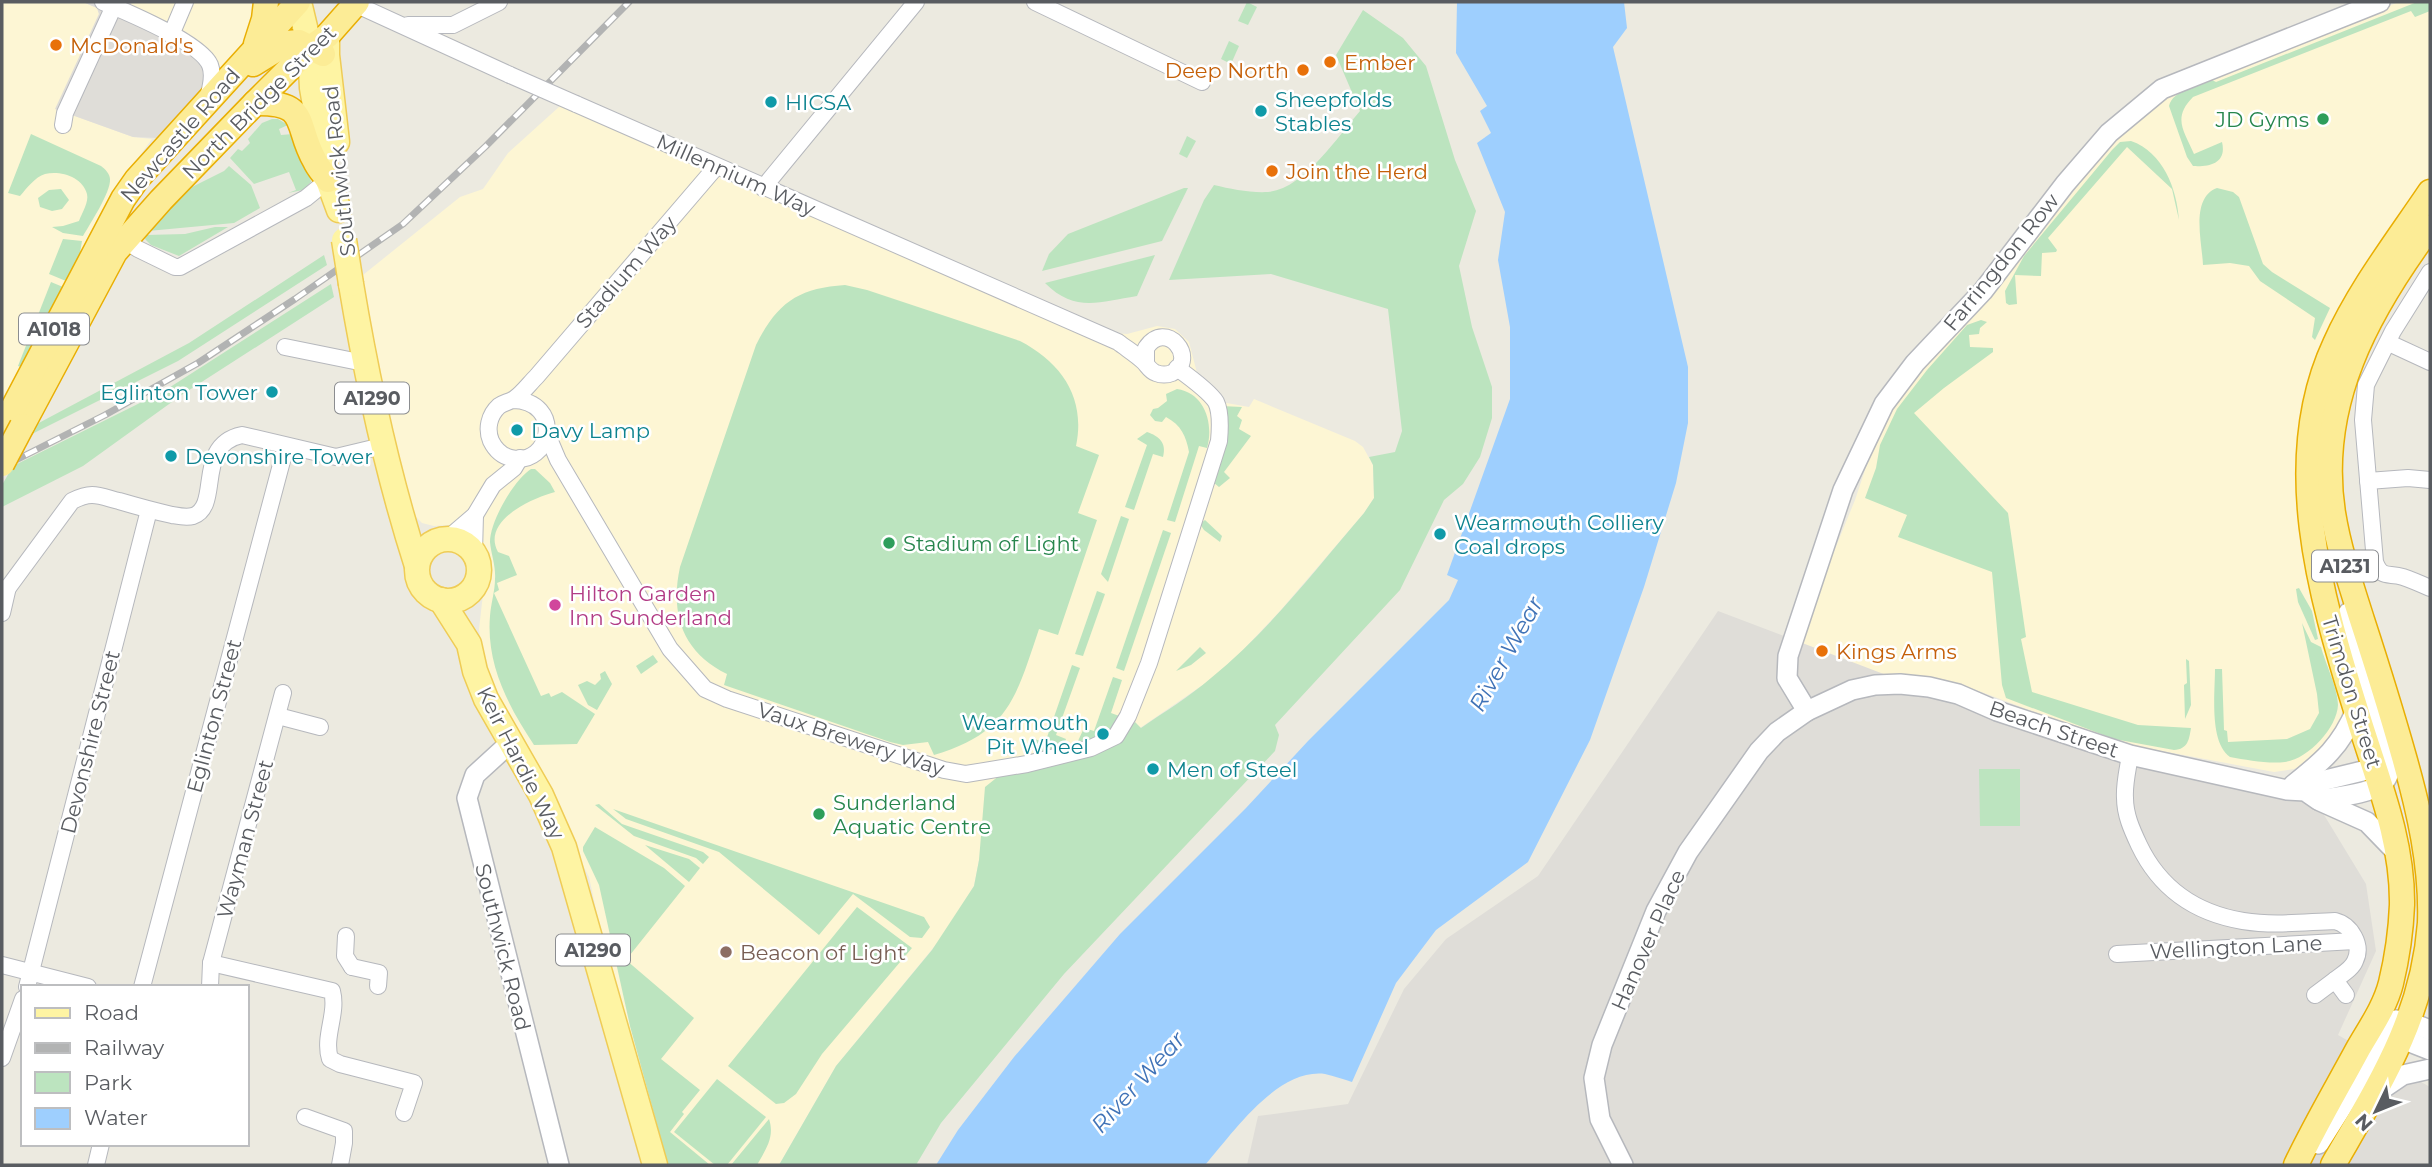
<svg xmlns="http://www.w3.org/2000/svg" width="2432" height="1167" viewBox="0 0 2432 1167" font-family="Montserrat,sans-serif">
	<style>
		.commercial { fill: #fdf6d4 }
		.industrial { fill: #dfddd8 }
		.green { fill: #bce4bf }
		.water { fill: #9ecffe }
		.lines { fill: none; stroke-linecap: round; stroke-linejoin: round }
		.minor-casing { stroke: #b6b8bd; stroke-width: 18 }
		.tertiary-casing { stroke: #b6b8bd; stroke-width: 22 }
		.secondary-casing { stroke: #b6b9bf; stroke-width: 24 }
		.primary-casing { stroke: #efcc56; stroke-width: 27 }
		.trunk-casing { stroke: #e9ae03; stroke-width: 27 }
		.minor { stroke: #fff; stroke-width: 16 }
		.tertiary { stroke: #fff; stroke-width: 19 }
		.secondary { stroke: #fff; stroke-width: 21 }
		.primary { stroke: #fef4a3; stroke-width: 24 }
		.trunk { stroke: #fcec96; stroke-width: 24 }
		.rail-casing { stroke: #b2b3b3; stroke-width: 7 }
		.rail { stroke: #fff; stroke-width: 4.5; stroke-dasharray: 13; stroke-linecap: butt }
		.minor-bridge-casing { stroke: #b6b8bd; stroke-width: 18; stroke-linecap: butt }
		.primary-bridge-casing { stroke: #efcc56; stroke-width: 27; stroke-linecap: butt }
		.trunk-bridge-casing { stroke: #e9ae03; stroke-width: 27; stroke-linecap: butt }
		.minor-bridge { stroke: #fff; stroke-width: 16 }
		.primary-bridge { stroke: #fef4a3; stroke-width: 24 }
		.trunk-bridge { stroke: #fcec96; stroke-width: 24 }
		.food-dot { fill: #e8710a; stroke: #fff; stroke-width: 2.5 }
		.culture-dot { fill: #0f9aa8; stroke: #fff; stroke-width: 2.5 }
		.leisure-dot { fill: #2e9e5b; stroke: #fff; stroke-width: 2.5 }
		.hotel-dot { fill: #d1479c; stroke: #fff; stroke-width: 2.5 }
		.education-dot { fill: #8d6e63; stroke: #fff; stroke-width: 2.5 }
		.labels { text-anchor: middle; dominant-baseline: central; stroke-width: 5; stroke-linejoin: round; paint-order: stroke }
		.shield { fill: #fff; stroke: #8b8d90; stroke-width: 2 }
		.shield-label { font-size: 19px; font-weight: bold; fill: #595c61 }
		.food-label { font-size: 21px; fill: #c56008; stroke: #fff; text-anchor: start }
		.culture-label { font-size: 21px; fill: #0d838f; stroke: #fff; text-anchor: start }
		.street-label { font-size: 21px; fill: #595c61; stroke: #fff }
		.leisure-label { font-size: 21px; fill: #27864d; stroke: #fff; text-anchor: start }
		.hotel-label { font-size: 21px; fill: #b23c85; stroke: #fff; text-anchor: start }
		.education-label { font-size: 21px; fill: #785e54; stroke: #fff; text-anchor: start }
		.water-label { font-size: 23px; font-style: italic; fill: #4073b7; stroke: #fff }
	</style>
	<rect width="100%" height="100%" fill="#eceae0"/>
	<!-- commercial -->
	<g class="commercial">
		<path d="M2,2H83L97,8L99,14L56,109L133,137L152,139L117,187L89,235L87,256L2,418Z"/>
		<path d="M132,2H289L252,34L218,71L128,9Z"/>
		<path d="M2399,2H2430V179L2383,244L2307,399L2345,703L2343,719L2332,739L2305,764L2294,769L2274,772L2114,742L1976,690L1942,679L1893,675L1834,686L1795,659L1815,598L1855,500L1875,440L1892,408L1932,357L2007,276L2111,144L2151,103L2269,52Z"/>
		<path d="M582,98L1114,333L1127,334L1157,326L1175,329L1189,342L1197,373L1221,402L1249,407L1254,399L1355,441L1363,447L1373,465L1374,498L1364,513L1280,611L1241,652L1210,680L1140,728L1135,722L1118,741L979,860L974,886L943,936L836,1066L779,1165H660L621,1026L589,877L500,703L489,675L481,643L479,629L486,568L479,543L448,525L434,526L422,523L405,506L358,279L460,197L483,189L508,153L560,106L570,111Z"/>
	</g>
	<!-- industrial -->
	<g class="industrial">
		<path d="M83,2H132L129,8L218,71L169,129L158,138L133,137L55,109L99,14L97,8Z"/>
		<path d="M1718,611L1986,713L2318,805L2366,884L2376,951L2338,1035L2430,1087V1165H1247L1258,1116L1348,1104L1404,989L1446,939L1538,876Z"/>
	</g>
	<!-- green -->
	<g class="green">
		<path d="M1247,2L1257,7L1248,25L1238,21Z"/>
		<path d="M2417,2H2430V11L2415,17L2411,11L2193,97C2172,118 2184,131 2194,154L2222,142C2227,163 2210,167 2193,166L2187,157L2169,106C2173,90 2199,85 2212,80L2216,82Z"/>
		<path d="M1363,10L1403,38L1426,66L1455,160L1476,211L1459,266L1472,327L1492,387V418L1480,457L1463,484L1444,500L1400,590L1275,725L1279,735L1275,751L1064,974L941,1123L916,1165H779L836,1066L932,950L974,886L979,860L985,787L1000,775L1118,741L1135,722L1141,728C1164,712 1189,697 1211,678C1269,631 1315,570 1364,513L1374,498L1373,465L1369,457L1395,452L1402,431L1388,309L1271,274L1169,280L1204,200L1214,185C1231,189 1250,193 1268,192C1304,189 1338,136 1360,111L1336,55Z"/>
		<path d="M1229,41L1239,46L1231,64L1221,59Z"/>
		<path d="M272,119H278L288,125L279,129L281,135L293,134L297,155L310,176L311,182L303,190L288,193L296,190L289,172L254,184L230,158L238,149L242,151L250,143L248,139L262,123Z"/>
		<path d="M31,134L101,166C105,169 110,174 110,179C111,192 90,224 83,236L63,233L52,227L63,226L79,221C82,213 89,202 87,194C83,177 60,170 45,174C35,177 27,188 20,196L8,193Z"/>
		<path d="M1187,136L1196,141L1187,158L1179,154Z"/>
		<path d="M2131,141C2163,152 2177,189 2179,220L2172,189L2127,147L2048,238L2057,250L2056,252L2042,253L2041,276L2015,275L2017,304L2009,305L2006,303L2005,291L2024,256L2112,150L2120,142Z"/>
		<path d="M229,166L251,185L260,208L234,223L148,231L192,187L224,171Z"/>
		<path d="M1184,188H1188L1162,241L1042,271L1049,254L1068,234Z"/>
		<path d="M2217,188L2233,192L2239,197L2263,264L2272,272L2330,308L2315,340L2312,337L2315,318L2260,281L2249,266L2230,263L2203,265C2202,242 2190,198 2217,188Z"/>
		<path d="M61,189L69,200L62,209L52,211L40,207L38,198L49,190Z"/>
		<path d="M215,227H228L179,256L151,245L145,239L146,235L185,234Z"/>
		<path d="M63,239L82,241L80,253L66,281L49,274Z"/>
		<path d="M324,255L327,265L178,361L32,434L35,425L189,343Z"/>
		<path d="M1155,255L1137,296C1099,302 1075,313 1045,283Z"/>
		<path d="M51,282L63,287L21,367L18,366Z"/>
		<path d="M331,284L334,297L183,394L83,466L2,507V485L13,466L164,391Z"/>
		<path d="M845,285L867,290L1020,341C1062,363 1086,398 1076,446L1099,455L1078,513L1097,520L1058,635L1039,629C1016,697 1009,733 934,755L928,742L903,745L890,742L724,685L727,674C682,652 670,613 680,567L756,345C777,303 798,288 845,285Z"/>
		<path d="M1981,320L1987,322L1980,328L1979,334L1969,335L1970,347L1993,348V352L1944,388L1914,413L2008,513L2026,637L2021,639L2032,692L2138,725L2191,728C2189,740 2188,749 2174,750L2114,739L2006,698L2002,685L1992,572L1898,537L1907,515L1865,498L1876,468L1880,445L1897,409L1927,370L1967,325Z"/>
		<path d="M1177,389C1205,393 1214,424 1207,448L1199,446L1175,522L1167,520L1189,452C1186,436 1181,425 1166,417L1162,422L1155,421L1150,415L1153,409L1158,408L1167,401L1166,394Z"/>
		<path d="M1221,406L1242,407L1237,416L1242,420L1239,429L1251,436L1224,472L1230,478L1219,487L1213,482Z"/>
		<path d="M1147,432C1159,436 1167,443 1163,457L1153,454L1134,510L1125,507L1147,445L1137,439Z"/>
		<path d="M531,469H535L550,483L555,492C532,498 481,521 498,552L509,556L517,575L497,583L499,590L494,593L541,696L549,693L551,697L562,692L595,714L577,744L534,745C508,706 486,664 490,616C491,603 495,591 495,579C496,566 491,554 490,542C490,521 514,480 531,469Z"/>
		<path d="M1121,516L1129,519L1108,582L1101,574Z"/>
		<path d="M1205,520L1222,536L1220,542L1204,530L1200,524Z"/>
		<path d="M1163,530L1171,533L1124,671L1116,668Z"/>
		<path d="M2299,588L2312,611L2318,639L2315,640L2298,602L2296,589Z"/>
		<path d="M1097,591L1105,594L1083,656L1075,654Z"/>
		<path d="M2302,623L2311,642L2321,647C2325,662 2338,689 2338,705C2337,728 2308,759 2285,762C2268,764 2247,760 2230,757C2209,742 2215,694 2215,669H2222L2224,730L2227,731L2228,742L2287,739L2310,729L2319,713L2317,694Z"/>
		<path d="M1200,647L1206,653L1191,665L1176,671Z"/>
		<path d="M653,655L658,662L641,674L636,666Z"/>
		<path d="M2186,659L2189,661L2191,705L2185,719L2184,685L2187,683Z"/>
		<path d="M1072,665L1080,668L1056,735L1066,739L1062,750L1040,754L1033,746L1035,739L1045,743Z"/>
		<path d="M605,671L612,684L597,710L588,705L578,685L587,681L595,685L601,679L600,674Z"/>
		<path d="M1113,677L1122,680L1111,713L1122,717L1116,729L1082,746L1078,741L1084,728L1094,731Z"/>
		<path d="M1979,769H2020V826H1980Z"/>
		<path d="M599,804L622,824L703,852L709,857L703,864L696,858L634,836L595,805Z"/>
		<path d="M613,809L924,917L930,927L922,938L910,937L853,894L819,935L719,852L626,819Z"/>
		<path d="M595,827L664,868L685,886L626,960L694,1018L661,1059L700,1090L682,1112L684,1114L670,1132L710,1165H668L630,1026L599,885L583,851V847Z"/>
		<path d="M645,845L689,859L700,868L689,882Z"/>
		<path d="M857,907L912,948L822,1054L796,1094L784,1103L776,1104L728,1066Z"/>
		<path d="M717,1079L766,1117L727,1165H715L674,1132Z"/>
		<path d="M769,1119C775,1137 766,1149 757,1165H731Z"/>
	</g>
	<!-- water -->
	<path class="water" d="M1457,2H1624L1627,28L1613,47L1688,367V423L1676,483L1644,587L1590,740L1528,862L1436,930L1396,983L1352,1082C1343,1079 1334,1076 1325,1074C1277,1068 1233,1133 1205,1165H936L958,1130L1014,1057L1120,934L1246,808L1308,741L1449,600L1458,580L1447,575L1510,399V327L1498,260L1505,212L1477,143L1491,133L1480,111L1487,106L1456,53Z"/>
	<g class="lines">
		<defs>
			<g id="minor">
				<path d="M103,2C127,12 201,43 210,65C214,75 211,87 208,97"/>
				<path d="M1035,2L1202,82"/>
				<path d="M355,4L510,75"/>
				<path d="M408,25H453L499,2"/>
				<path d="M171,35L185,2"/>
				<path d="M576,104L1118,342C1127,349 1137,355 1144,362C1148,366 1150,371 1156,373C1161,375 1167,375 1172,373C1199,359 1166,318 1146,348V363"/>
				<path d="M63,125L65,113L114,6"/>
				<path d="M763,188L916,2"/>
				<path d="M118,236L138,249L175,267H180L306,198L328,180"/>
				<path d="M2430,272L2393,331L2366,385L2363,420L2375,562C2382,580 2389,572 2403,577C2412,580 2421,584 2430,588"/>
				<path d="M2389,343L2430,362"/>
				<path d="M285,347L364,363"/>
				<path d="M513,400C564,401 552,467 511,458C502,456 495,449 491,441C486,429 489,415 499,406C503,403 509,402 514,399C522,394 529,384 537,376L716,167"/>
				<path d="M547,434L558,460L670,649L705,689L727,699L944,770L966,774L1027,764L1091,748L1116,736L1128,716L1149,663L1219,441C1220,430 1221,412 1216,402C1209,391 1188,376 1177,368"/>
				<path d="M2368,481L2408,478L2430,480"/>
				<path d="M447,539L475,515L493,485L514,468L520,458"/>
				<path d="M474,552L475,515"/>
				<path d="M2,596L72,501C78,498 84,495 92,495C101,495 110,499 119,501C136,506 154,511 172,515C178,516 186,518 193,516C222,506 194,445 242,435L336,457L382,446"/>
				<path d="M2,613L8,587"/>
				<path d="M278,716L320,727"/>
				<path d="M2130,755C2128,769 2124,784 2125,798C2125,815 2132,830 2139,845C2160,889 2195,913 2243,921C2274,926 2305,922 2335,921C2351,925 2363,945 2355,961C2352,969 2341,975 2335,980"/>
				<path d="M346,936L345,956L352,967"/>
				<path d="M2117,954L2355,941"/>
				<path d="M211,963L332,991C338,1014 323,1036 330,1059L340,1064L414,1083L404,1113"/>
				<path d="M2,965L88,987"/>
				<path d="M352,967L379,973L378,986"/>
				<path d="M27,987L149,510"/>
				<path d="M142,987L286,446"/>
				<path d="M210,987L211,963L283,693"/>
				<path d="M2315,995L2335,980L2346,995"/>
				<path d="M2,1058L23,999"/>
				<path d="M305,1117L344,1131V1143L340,1165"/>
				<path d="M96,1165L101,1144"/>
			</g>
			<g id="tertiary">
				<path d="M1807,711L1787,678L1788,656L1843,490L1884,404L1915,363L1983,291L2065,184L2109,133L2162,89L2380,2"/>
				<path d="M510,743L475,775L467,798L559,1165"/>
				<path d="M2293,785C2323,761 2341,746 2356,710"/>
				<path d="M2305,791L2313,783L2375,768L2389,770"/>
				<path d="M2320,801L2367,822L2397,853"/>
				<path d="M2409,1022L2430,1030"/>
				<path d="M2391,1031L2402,1039L2430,1050"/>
				<path d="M2375,1094L2403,1075L2430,1069"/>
				<path d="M1623,1165L1600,1119L1594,1078L1602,1045L1656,911L1688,852L1759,751L1777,732L1807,711L1852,690L1875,685L1900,684L1929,687L1958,694L1997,711L2130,755L2287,790L2305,791L2318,800C2335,797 2371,794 2383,783C2389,777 2390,769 2391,762L2348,613"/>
			</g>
			<path id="secondary" d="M2318,1143L2365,1069L2387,1028L2395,1021L2409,1022"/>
			<g id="primary">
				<path d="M299,2L310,48L312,88L328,180L339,210"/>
				<path d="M327,36V55L337,142"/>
				<path d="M351,284C367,380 387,473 417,566"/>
				<circle cx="448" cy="570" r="31"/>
				<path d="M441,600L469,644L475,671L486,699L541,795L564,847L655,1165"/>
			</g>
			<g id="trunk">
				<path d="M256,44L264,19L266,2"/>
				<path d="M253,64L287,43L299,42L323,54"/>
				<path d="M255,103C311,102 294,125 315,161C318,168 324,174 328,180"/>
				<path d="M22,426L115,252L161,200L255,103L310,48L327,36L357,2"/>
				<path d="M2,429L123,199L137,179L298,2"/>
				<path d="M2296,1165C2315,1125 2337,1088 2358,1049C2370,1028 2385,1007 2391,983C2397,958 2401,930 2402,905C2403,837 2375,774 2356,710C2320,595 2281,460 2335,344C2359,290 2397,241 2430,192"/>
				<path d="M2333,1165C2379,1085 2423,1018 2430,923C2432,866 2419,810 2404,757C2391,711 2377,666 2362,620C2351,585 2339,550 2333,513C2316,404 2367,312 2430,227"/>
			</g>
		</defs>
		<!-- minor casing -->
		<use href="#minor" class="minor-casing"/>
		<!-- tertiary casing -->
		<use href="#tertiary" class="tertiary-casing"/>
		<!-- secondary casing -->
		<use href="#secondary" class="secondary-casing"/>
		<!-- primary casing -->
		<use href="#primary" class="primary-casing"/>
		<!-- trunk casing -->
		<use href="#trunk" class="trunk-casing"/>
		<!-- minor -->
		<use href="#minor" class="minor"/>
		<!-- tertiary -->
		<use href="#tertiary" class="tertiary"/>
		<!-- secondary -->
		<use href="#secondary" class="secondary"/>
		<!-- primary -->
		<use href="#primary" class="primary"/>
		<!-- trunk -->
		<use href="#trunk" class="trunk"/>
		<defs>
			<path id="rail" d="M2,467L105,415L198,363L295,299L403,224L486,146L629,2"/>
		</defs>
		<!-- rail casing -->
		<use href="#rail" class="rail-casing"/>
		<!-- rail -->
		<use href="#rail" class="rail"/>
		<defs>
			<path id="minor-bridge" d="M510,75L576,104"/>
			<path id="primary-bridge" d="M344,240L351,284"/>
			<path id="trunk-bridge" d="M2,464L22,426"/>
		</defs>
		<!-- minor-bridge casing -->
		<use href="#minor-bridge" class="minor-bridge-casing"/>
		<!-- primary-bridge casing -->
		<use href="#primary-bridge" class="primary-bridge-casing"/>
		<!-- trunk-bridge casing -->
		<use href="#trunk-bridge" class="trunk-bridge-casing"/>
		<!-- minor-bridge -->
		<use href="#minor-bridge" class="minor-bridge"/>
		<!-- primary-bridge -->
		<use href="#primary-bridge" class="primary-bridge"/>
		<!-- trunk-bridge -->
		<use href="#trunk-bridge" class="trunk-bridge"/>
	</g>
	<!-- markers -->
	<g class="food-dot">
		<circle cx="56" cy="45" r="7"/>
		<circle cx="1330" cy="62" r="7"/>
		<circle cx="1303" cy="70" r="7"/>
		<circle cx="1272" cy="171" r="7"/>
		<circle cx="1822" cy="651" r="7"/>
	</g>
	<g class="culture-dot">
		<circle cx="771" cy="102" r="7"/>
		<circle cx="1261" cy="111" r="7"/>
		<circle cx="272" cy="392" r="7"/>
		<circle cx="517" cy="430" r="7"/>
		<circle cx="171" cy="456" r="7"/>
		<circle cx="1440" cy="534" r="7"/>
		<circle cx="1103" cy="734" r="7"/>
		<circle cx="1153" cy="769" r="7"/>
	</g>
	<g class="leisure-dot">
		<circle cx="2323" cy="119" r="7"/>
		<circle cx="889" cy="543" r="7"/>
		<circle cx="819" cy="814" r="7"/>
	</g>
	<circle class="hotel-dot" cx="555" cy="605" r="7"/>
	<circle class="education-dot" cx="726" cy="952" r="7"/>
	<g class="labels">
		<!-- shield labels -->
		<g class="shield">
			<rect x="19" y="313.5" width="70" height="31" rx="5"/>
			<rect x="335" y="382.5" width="74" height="31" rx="5"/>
			<rect x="2312" y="550.5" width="66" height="31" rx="5"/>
			<rect x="556" y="934.5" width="74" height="31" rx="5"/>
		</g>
		<g class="shield-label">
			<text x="54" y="329">A1018</text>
			<text x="372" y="398">A1290</text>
			<text x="2345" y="566">A1231</text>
			<text x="593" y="950">A1290</text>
		</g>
		<!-- food labels -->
		<g class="food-label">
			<text x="70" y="45">McDonald's</text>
			<text x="1344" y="62">Ember</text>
			<text x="1289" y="70" text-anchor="end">Deep North</text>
			<text x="1286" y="171">Join the Herd</text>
			<text x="1836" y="651">Kings Arms</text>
		</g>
		<!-- culture labels -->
		<g class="culture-label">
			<text x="1275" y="99">Sheepfolds<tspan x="1275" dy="24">Stables</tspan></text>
			<text x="785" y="102">HICSA</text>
			<text x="258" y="392" text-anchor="end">Eglinton Tower</text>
			<text x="531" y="430">Davy Lamp</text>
			<text x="185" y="456">Devonshire Tower</text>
			<text x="1454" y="522">Wearmouth Colliery<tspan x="1454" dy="24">Coal drops</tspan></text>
			<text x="1089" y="722" text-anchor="end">Wearmouth<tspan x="1089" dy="24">Pit Wheel</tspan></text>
			<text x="1167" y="769">Men of Steel</text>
		</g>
		<!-- street labels -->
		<g class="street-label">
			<text transform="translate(259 102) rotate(-45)">North Bridge Street</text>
			<text transform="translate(180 135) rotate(-49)">Newcastle Road</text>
			<text transform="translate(339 171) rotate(-96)">Southwick Road</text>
			<text transform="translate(736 175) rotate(24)">Millennium Way</text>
			<text transform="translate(2001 262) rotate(-51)">Farringdon Row</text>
			<text transform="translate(626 272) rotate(-49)">Stadium Way</text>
			<text transform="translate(2352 692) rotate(73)">Trimdon Street</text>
			<text transform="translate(214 716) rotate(-75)">Eglinton Street</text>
			<text transform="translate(2054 729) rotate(19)">Beach Street</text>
			<text transform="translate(851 739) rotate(18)">Vaux Brewery Way</text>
			<text transform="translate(90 742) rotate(-76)">Devonshire Street</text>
			<text transform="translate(521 763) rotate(63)">Keir Hardie Way</text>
			<text transform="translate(245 839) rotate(-75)">Wayman Street</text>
			<text transform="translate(1648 940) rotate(-66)">Hanover Place</text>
			<text transform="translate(503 947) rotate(76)">Southwick Road</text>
			<text transform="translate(2236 947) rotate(-3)">Wellington Lane</text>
		</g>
		<!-- leisure labels -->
		<g class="leisure-label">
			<text x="2309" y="119" text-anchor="end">JD Gyms</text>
			<text x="903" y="543">Stadium of Light</text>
			<text x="833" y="802">Sunderland<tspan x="833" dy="24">Aquatic Centre</tspan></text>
		</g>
		<!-- hotel labels -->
		<g class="hotel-label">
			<text x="569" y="593">Hilton Garden<tspan x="569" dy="24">Inn Sunderland</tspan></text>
		</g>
		<!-- education labels -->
		<g class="education-label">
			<text x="740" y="952">Beacon of Light</text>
		</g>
		<!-- water labels -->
		<g class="water-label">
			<text transform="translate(1506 654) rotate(-61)">River Wear</text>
			<text transform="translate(1138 1082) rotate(-48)">River Wear</text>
		</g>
	</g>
	<!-- border -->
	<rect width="2432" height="1167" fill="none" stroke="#595c61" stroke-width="7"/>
	<!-- legend -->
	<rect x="21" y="985" width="228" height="161" fill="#ffffff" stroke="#bdbec0" stroke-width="2"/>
	<rect x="35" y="1008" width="35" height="10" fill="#fef4a3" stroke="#bdbec0" stroke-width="2"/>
	<text x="84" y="1020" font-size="21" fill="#595c61">Road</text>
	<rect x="35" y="1043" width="35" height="10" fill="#b2b3b3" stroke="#bdbec0" stroke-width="2"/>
	<text x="84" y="1055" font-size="21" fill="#595c61">Railway</text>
	<rect x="35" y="1072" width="35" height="21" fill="#bce4bf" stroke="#bdbec0" stroke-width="2"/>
	<text x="84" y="1090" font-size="21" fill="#595c61">Park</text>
	<rect x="35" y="1108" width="35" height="21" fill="#9ecffe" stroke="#bdbec0" stroke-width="2"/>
	<text x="84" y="1125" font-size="21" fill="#595c61">Water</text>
	<!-- north arrow -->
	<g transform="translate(2376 1111) rotate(227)" stroke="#ffffff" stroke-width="5" paint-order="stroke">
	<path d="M0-5L12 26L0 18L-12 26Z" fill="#595c61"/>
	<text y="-10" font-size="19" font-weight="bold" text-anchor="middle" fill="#595c61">N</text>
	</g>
</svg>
